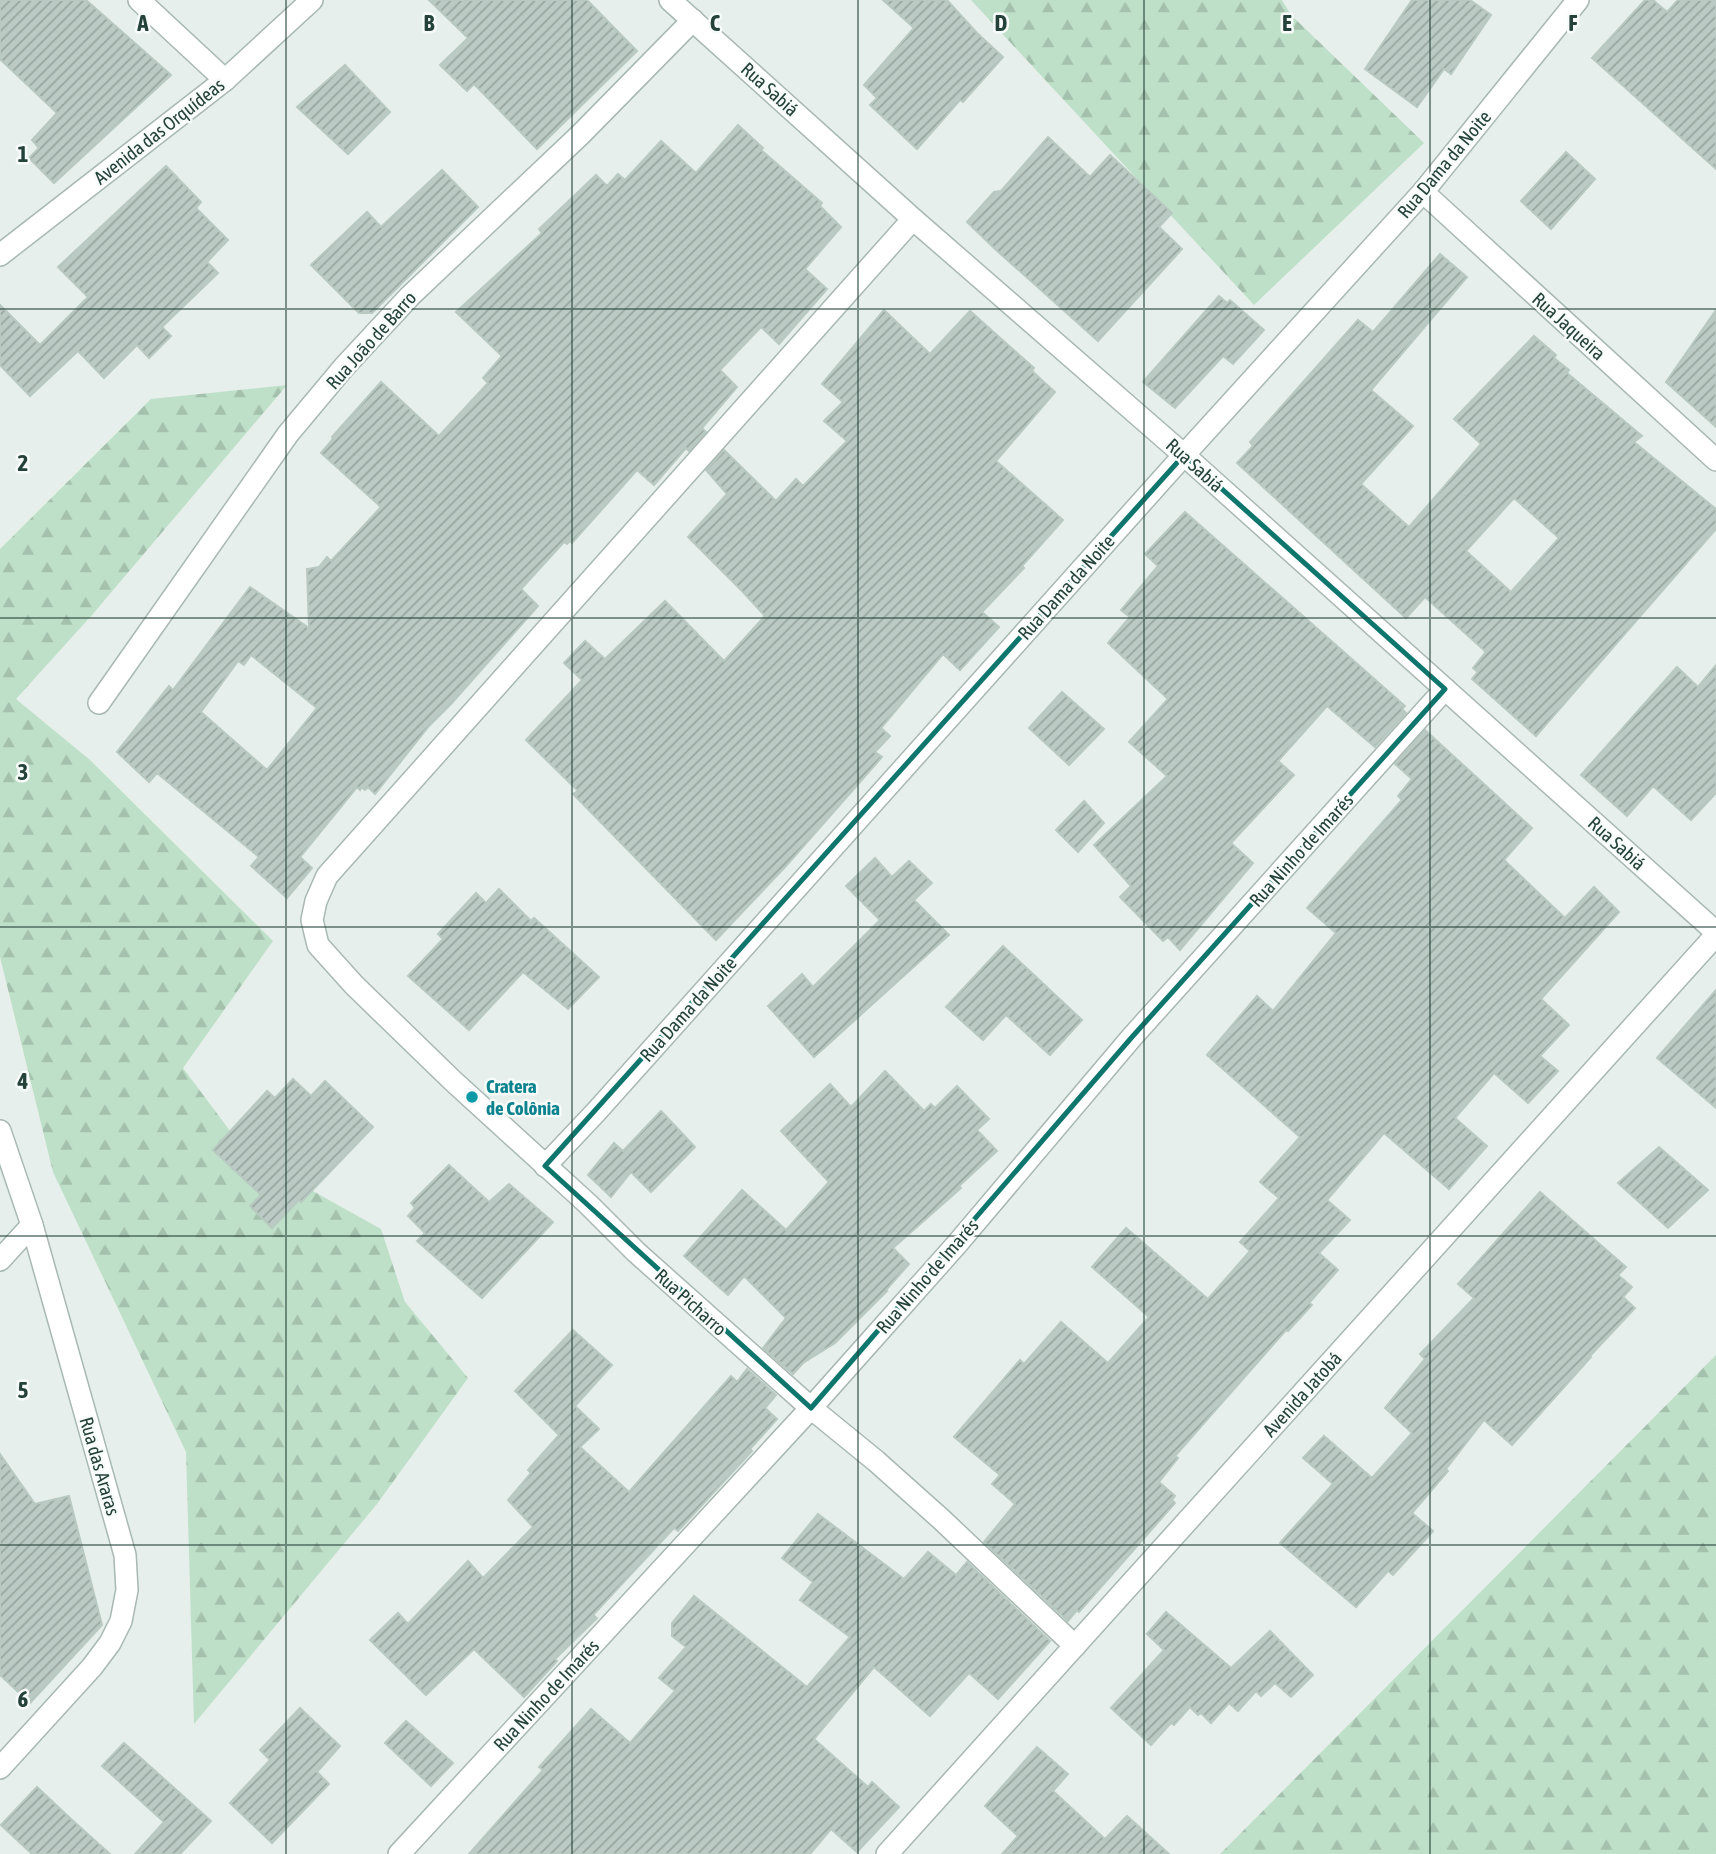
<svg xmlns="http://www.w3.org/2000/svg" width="1716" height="1854" viewBox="0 0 1716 1854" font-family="'Asap Condensed',sans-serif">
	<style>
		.forest { fill: url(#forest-firs) }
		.building { fill: url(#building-hatch); stroke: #b8c9c2; stroke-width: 2; fill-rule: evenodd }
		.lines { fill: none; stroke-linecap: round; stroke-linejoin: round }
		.minor-casing { stroke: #a8b8b2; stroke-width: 24 }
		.minor { stroke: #fff; stroke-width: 21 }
		.marked { fill: none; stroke: #0f766e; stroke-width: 5; stroke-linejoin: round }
		.grid { fill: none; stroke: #24423a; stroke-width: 2; stroke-opacity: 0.55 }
		.culture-dot { fill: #0f9aa8; stroke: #f7fbf9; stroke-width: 2.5 }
		.labels { text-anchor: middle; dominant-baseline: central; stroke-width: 5; stroke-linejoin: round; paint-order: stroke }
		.street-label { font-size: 19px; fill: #24423a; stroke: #f7fbf9 }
		.culture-label { font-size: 19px; font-weight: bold; fill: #0d838f; stroke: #f7fbf9; text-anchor: start }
		.grid-label { font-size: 23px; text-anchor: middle; font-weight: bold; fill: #24423a; stroke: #f7fbf9; stroke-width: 5; stroke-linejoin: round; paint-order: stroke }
	</style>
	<defs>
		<pattern id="forest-firs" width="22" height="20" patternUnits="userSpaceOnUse" patternTransform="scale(1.75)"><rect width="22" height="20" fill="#bfe0c8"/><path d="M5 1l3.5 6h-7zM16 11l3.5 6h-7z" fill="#a4c1ad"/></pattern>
		<pattern id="building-hatch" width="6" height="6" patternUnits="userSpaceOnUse" patternTransform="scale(1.75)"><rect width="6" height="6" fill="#bbcac4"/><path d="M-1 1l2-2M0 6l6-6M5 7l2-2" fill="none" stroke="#98a6a0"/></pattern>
	</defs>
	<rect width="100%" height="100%" fill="#e6efeb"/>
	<!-- forest -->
	<g class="forest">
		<path d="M971,0H1282L1291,15L1424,143L1254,305Z"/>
		<path d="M287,385L92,615L16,699L90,760L273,941L183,1068L248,1155L381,1229L405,1302L468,1378L377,1504L194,1724L186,1452L53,1172L0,957V549L151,399Z"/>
		<path d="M1716,1355V1854H1220Z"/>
	</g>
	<!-- building -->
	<g class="building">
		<path d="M0,0H86L171,75L54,183L29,158L39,148L32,140L57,113L0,59Z"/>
		<path d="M429,0H587L637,51L537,149L474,84L467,91L440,65L468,38Z"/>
		<path d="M883,0H947L977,33L1003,57L963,102L960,100L917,149L870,105L877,98L864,85L914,28Z"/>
		<path d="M1412,0H1470L1491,15L1451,74L1444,69L1417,107L1365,69Z"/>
		<path d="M1645,0H1653L1667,12L1678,0H1716V169L1592,58Z"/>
		<path d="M345,65L390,112L348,154L297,107Z"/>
		<path d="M738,125L763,148L761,150L822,203L820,206L841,227L805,269L827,289L779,344L761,327L720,370L737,387L696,435L703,429L706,432L689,451L686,448L654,485L637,470L572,543L570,541L567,544L564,542L521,589L538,606L451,704L429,726L375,794L368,787L365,790L361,787L360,790L357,787L300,857L312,868L287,898L251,866L259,857L157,773L149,782L117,752L169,686L173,690L250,587L309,628L307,569L319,567L327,557L331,561L381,507L321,453L333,439L332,437L381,382L439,436L488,383L483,378L502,356L456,312L542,233L539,229L596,175L607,186L618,174L625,180L661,141L696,173ZM251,655L317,708L267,770L201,712L238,661L244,665Z"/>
		<path d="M1048,137L1090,177L1110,155L1172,213L1159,227L1182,249L1098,341L995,249L967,222L994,192L1001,191Z"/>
		<path d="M1566,152L1595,179L1551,229L1521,201Z"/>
		<path d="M166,166L201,202L196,208L228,240L207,262L218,273L162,327L171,336L149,358L137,345L104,378L78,351L30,396L0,365V305L40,345L88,297L58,267Z"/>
		<path d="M442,170L478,207L372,313H359L311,265L367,212L381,227Z"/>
		<path d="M1440,254L1467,277L1371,390L1413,426L1361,484L1409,527L1481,444L1454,419L1534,336L1556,355L1554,358L1569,370L1567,373L1642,436L1634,442L1716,509V529L1536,736L1472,679L1478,672L1473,668L1486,652L1425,597L1406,618L1237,463L1253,446L1250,442L1358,320L1373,332ZM1514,498L1559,538L1511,592L1466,551Z"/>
		<path d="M1219,296L1227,303L1230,300L1264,330L1233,364L1223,356L1175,408L1143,382Z"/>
		<path d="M884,310L930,354L970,311L1034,368L1032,371L1055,392L996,461L1063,520L1022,566L1024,568L982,612L999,627L960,670L943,654L881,728L890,736L875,752L882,757L786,866L716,940L573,794L578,791L526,740L582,680L564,663L585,641L605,659L665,601L724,661L765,616L742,591L688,537L727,494L706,470L724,450L776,501L796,479L803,486L847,441L824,421L843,402L822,384Z"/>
		<path d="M1716,310V427L1666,382Z"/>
		<path d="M1185,512L1405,706L1402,709L1406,713L1375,747L1327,706L1278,761L1294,775L1231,843L1253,863L1180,950L1168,937L1163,941L1120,897L1131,886L1094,845L1167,776L1129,742L1168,699L1108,643L1130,617L1121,610L1158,566L1145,554Z"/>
		<path d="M1716,665V793L1691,820L1653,786L1627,816L1581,775L1677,667L1698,687Z"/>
		<path d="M1062,692L1104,729L1069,765L1029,728Z"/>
		<path d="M1425,730L1532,828L1504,860L1565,918L1594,887L1619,912L1541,999L1569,1025L1540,1056L1558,1071L1528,1103L1494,1073L1455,1118L1487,1146L1449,1189L1384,1133L1327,1200L1350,1220L1319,1253L1338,1270L1309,1303L1312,1305L1288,1331L1286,1330L1175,1456L1178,1458L1159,1482L1175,1496L1172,1500L1175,1503L1079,1612L1077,1610L1068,1621L984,1542L1015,1504L992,1484L1000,1475L954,1437L1020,1360L1024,1364L1061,1322L1108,1363L1149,1317L1092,1267L1126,1228L1208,1299L1250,1251L1240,1242L1279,1198L1260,1182L1300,1137L1207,1055L1257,996L1273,1011L1336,933L1307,908L1402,800L1398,796L1412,779L1395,764Z"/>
		<path d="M1084,801L1104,823L1078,852L1056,830Z"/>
		<path d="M875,858L892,877L909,861L932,883L914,900L949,935L814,1057L768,1006L802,974L813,987L880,920L846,886Z"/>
		<path d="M499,889L531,921L534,918L599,977L568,1009L523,972L469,1030L408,976L443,939L438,934L476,893L486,903Z"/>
		<path d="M1003,946L1082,1020L1050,1055L1006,1015L983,1040L946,1007Z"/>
		<path d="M1716,990V1108L1657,1058Z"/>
		<path d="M885,1071L924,1111L931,1104L935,1108L957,1086L989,1119L977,1130L997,1151L959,1186L961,1188L893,1248L909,1264L886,1290L887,1291L835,1343L803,1363L793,1374L763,1348L786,1318L744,1276L728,1295L684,1256L742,1190L786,1230L829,1182L781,1131L830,1084L851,1107Z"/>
		<path d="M293,1079L311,1096L325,1081L373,1127L301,1202L299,1200L272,1228L250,1206L261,1195L213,1150L267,1091L275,1098Z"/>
		<path d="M661,1111L695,1147L651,1192L631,1172L611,1197L588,1175L614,1143L623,1151Z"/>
		<path d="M1659,1147L1708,1190L1668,1228L1618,1183Z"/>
		<path d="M449,1165L489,1202L509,1184L553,1222L482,1298L417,1241L425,1233L408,1216L415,1208L411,1203Z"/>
		<path d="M1540,1192L1626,1267L1618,1275L1632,1287L1623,1297L1635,1308L1590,1356L1591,1357L1512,1445L1484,1420L1446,1469L1448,1471L1412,1513L1433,1531L1393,1575L1388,1571L1356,1607L1280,1543L1333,1484L1303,1458L1324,1436L1372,1478L1412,1433L1385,1408L1425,1359L1420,1354L1474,1298L1458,1284Z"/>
		<path d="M573,1330L612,1365L575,1406L599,1429L580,1447L629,1492L731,1376L737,1382L747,1369L776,1395L765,1408L777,1419L750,1449L752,1451L678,1531L674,1528L593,1615L597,1618L555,1659L557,1661L524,1697L474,1649L426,1695L370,1640L398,1613L408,1624L468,1561L483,1578L533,1527L508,1500L531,1473L528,1470L559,1435L515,1391Z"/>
		<path d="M0,1454L35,1504L69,1496L102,1625L30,1703L0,1675Z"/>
		<path d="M818,1514L904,1579L928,1552L956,1575L967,1562L1050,1641L998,1699L969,1673L930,1716L874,1667L814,1739L868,1787L872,1782L899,1807L857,1852L831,1829L810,1854H469L543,1770L539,1767L591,1709L630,1743L675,1691L659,1678L686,1647L672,1636V1623L694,1596L807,1687L850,1637L800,1600L813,1582L782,1558Z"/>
		<path d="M1166,1612L1231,1668L1270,1631L1313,1675L1291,1697L1275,1683L1261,1696L1256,1691L1238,1711L1229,1703L1211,1723L1201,1713L1198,1715L1190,1707L1174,1725L1171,1723L1151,1745L1111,1708L1164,1650L1147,1634Z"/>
		<path d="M300,1708L340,1746L317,1772L329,1784L272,1843L230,1803L270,1760L260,1750Z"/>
		<path d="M406,1721L453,1763L431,1786L385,1743Z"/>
		<path d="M124,1743L211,1821L180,1854H135L164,1822L102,1766Z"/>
		<path d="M1037,1747L1068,1774L1053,1791L1105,1839L1127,1816L1169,1854H1002L1018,1836L985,1806Z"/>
		<path d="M37,1787L71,1819L110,1854H32L1,1825Z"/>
	</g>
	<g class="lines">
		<defs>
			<g id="minor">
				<path d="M139,0L225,80"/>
				<path d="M670,0L913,219L1184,455L1716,932"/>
				<path d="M1423,192L1716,460"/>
				<path d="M913,219L327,876L316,901L312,920L318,945L354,985L453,1081L588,1204L636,1252L811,1408L876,1461L941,1519L1075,1646"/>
				<path d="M0,255L225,80L312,0"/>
				<path d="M99,703L288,434L344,367L410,296L581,134L693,20"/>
				<path d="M0,1131L32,1225L125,1555L127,1590L121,1621L110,1643L92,1667L0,1768"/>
				<path d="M545,1166L596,1112L1184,455L1423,192L1578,0"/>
				<path d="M0,1260L32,1225"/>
				<path d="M399,1854L811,1408L957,1244L1132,1037L1445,689"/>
				<path d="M887,1854L1716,935"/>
			</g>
		</defs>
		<!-- minor casing -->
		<use href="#minor" class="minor-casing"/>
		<!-- minor -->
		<use href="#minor" class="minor"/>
	</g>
	<!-- marked area -->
	<path class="marked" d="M1184,455L1445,689L1132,1037L811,1408L545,1166Z"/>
	<!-- grid -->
	<path class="grid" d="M286,0V1854M572,0V1854M858,0V1854M1144,0V1854M1430,0V1854M0,309H1716M0,618H1716M0,927H1716M0,1236H1716M0,1545H1716"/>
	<!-- markers -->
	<circle class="culture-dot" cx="472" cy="1097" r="7"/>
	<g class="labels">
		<!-- street labels -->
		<g class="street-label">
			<text transform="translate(770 89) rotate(42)">Rua Sabiá</text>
			<text transform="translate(159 131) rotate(-38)">Avenida das Orquídeas</text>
			<text transform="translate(1444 164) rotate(-50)">Rua Dama da Noite</text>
			<text transform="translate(1569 326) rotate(42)">Rua Jaqueira</text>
			<text transform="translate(371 340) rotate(-48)">Rua João de Barro</text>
			<text transform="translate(1195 465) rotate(42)">Rua Sabiá</text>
			<text transform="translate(1066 587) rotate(-48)">Rua Dama da Noite</text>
			<text transform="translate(1617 843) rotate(42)">Rua Sabiá</text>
			<text transform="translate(1301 850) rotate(-48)">Rua Ninho de Imarés</text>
			<text transform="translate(688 1009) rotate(-48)">Rua Dama da Noite</text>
			<text transform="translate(927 1276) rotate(-49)">Rua Ninho de Imarés</text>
			<text transform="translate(691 1302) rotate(42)">Rua Picharro</text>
			<text transform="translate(1302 1394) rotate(-48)">Avenida Jatobá</text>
			<text transform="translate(100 1466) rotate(74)">Rua das Araras</text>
			<text transform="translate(546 1695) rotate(-47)">Rua Ninho de Imarés</text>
		</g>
		<!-- culture labels -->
		<g class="culture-label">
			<text x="486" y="1086">Cratera<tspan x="486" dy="22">de Colônia</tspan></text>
		</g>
	</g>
	<g class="grid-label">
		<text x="143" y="31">A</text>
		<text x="429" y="31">B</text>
		<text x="715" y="31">C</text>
		<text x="1001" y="31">D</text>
		<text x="1287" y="31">E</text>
		<text x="1573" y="31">F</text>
		<text x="23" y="162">1</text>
		<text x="23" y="471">2</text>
		<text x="23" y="780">3</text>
		<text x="23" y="1089">4</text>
		<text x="23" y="1398">5</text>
		<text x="23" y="1707">6</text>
	</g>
</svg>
